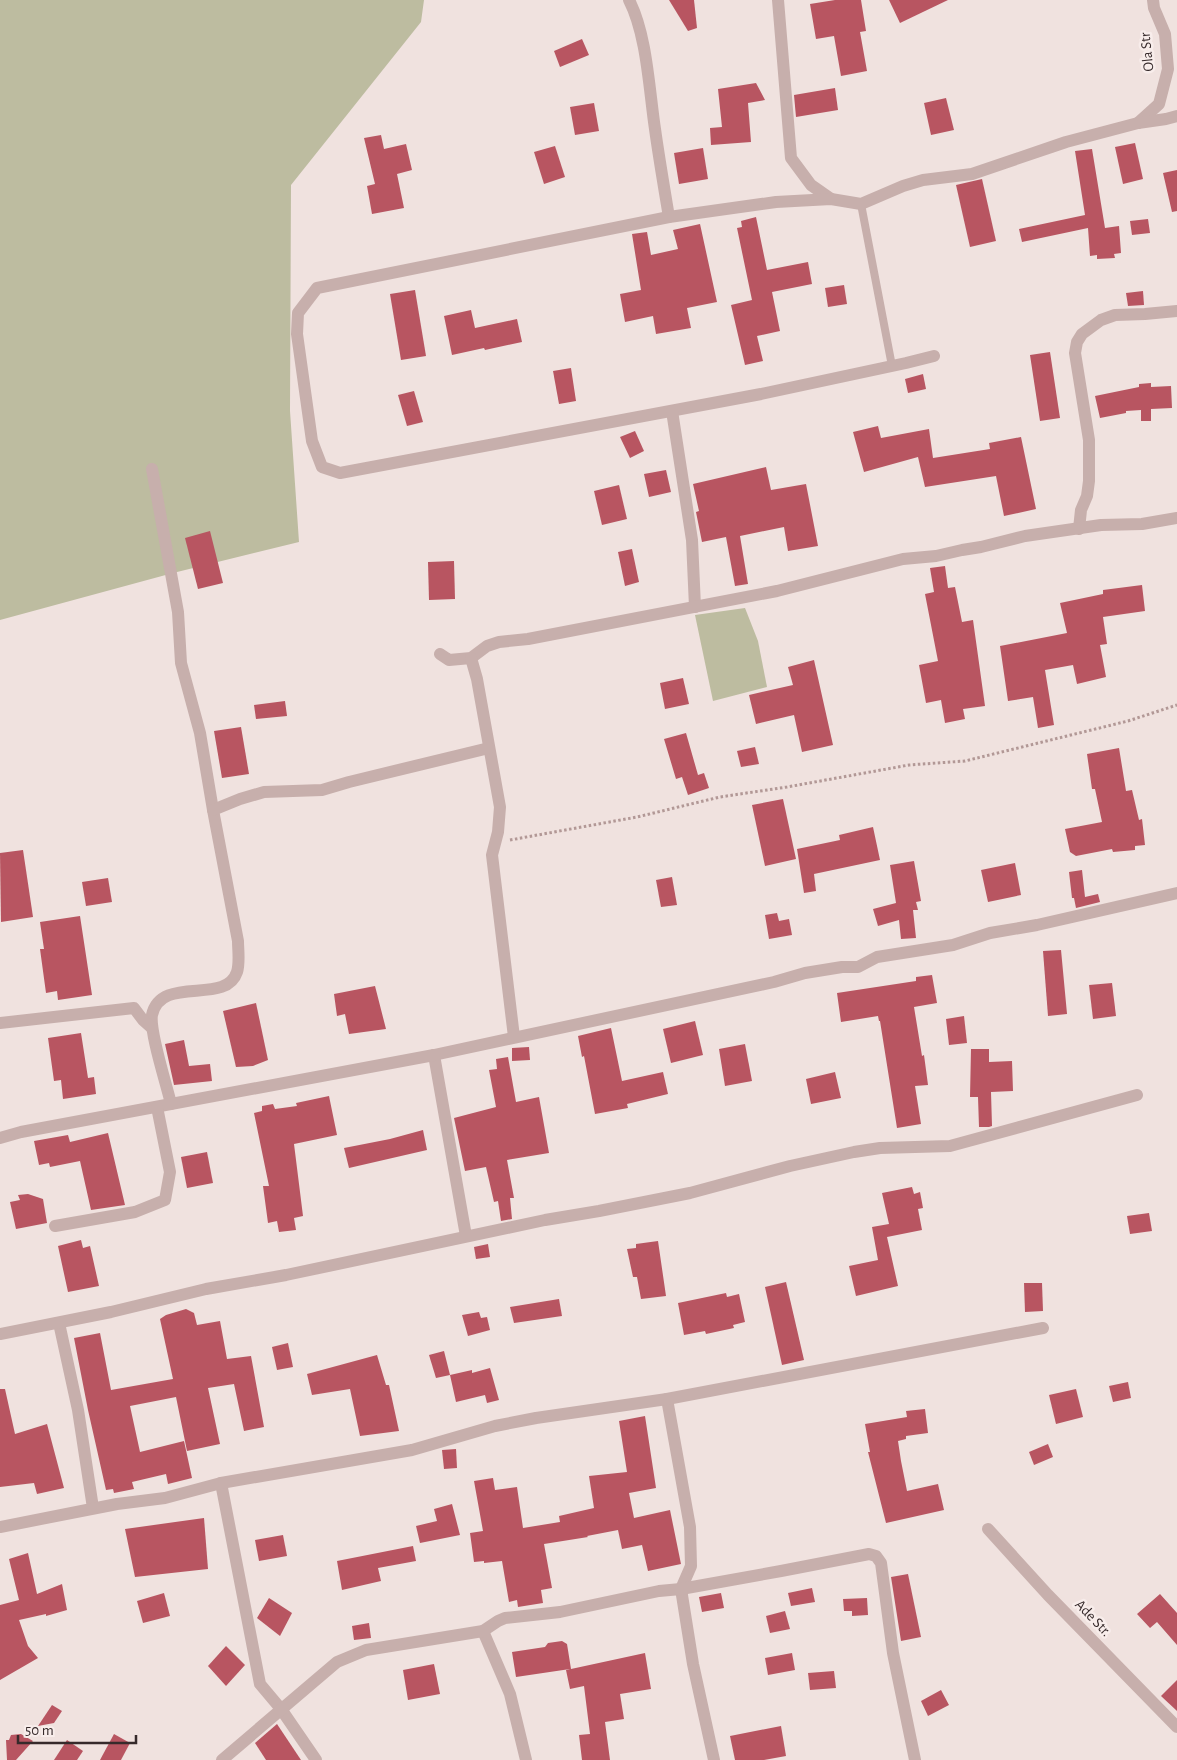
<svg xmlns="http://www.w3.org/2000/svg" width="1177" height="1760" viewBox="0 0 1177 1760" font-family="'Alegreya Sans',sans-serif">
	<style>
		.green { fill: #bdbca0 }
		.building { fill: #b85561 }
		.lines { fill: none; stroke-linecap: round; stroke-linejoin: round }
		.path { stroke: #b29896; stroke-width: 3; stroke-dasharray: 2.5 2.5; stroke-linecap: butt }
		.service { stroke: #c7afac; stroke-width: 8 }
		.minor { stroke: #c7afac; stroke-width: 12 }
		.labels { text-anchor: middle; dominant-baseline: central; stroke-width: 5; stroke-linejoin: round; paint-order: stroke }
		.street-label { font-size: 15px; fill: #362a2b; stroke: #f8edeb }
	</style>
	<rect width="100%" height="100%" fill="#f0e2df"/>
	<!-- green -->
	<g class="green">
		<path d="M0,0H424L421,22L291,185L290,411L299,542L173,573L0,620Z"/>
		<path d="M745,608L758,641L767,687L713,701L695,615Z"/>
	</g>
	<!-- building -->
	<g class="building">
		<path d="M669,0H694L697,28L688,31Z"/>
		<path d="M835,0H861L866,31L860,32L867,71L841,76L834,36L816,39L810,4Z"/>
		<path d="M889,0H948L900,23Z"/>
		<path d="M582,39L589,55L560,67L554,51Z"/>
		<path d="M756,83L765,100L748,103L751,142L711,145L710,128L722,127L718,89Z"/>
		<path d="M835,88L838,110L796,117L794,95Z"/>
		<path d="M946,98L954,130L931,135L924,103Z"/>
		<path d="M594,103L599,131L575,135L570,107Z"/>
		<path d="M381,135L384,149L406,144L412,170L397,174L404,208L372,214L367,186L375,184L364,138Z"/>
		<path d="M1135,143L1143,179L1123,184L1115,147Z"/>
		<path d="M555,146L565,177L544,184L534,152Z"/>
		<path d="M703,148L708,179L679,184L674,153Z"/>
		<path d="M1092,149L1105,228L1119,226L1121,253L1114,254L1115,258L1097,259V255L1090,256L1088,228L1022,242L1019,229L1085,215L1075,151Z"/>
		<path d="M1177,170V211L1172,212L1163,173Z"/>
		<path d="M982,179L996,241L970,247L956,185Z"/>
		<path d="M756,217L767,270L808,262L812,284L772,292L780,331L757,336L763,361L745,365L731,305L752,300L737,228L742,227L741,221Z"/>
		<path d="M1148,219L1150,233L1132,235L1130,221Z"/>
		<path d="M700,224L717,302L687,308L691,328L656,334L653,316L625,322L620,294L641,290L632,234L647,232L651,255L678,249L673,230Z"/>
		<path d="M844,285L847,304L828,307L825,288Z"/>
		<path d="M415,290L426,356L401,360L390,294Z"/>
		<path d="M1143,291L1144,305L1128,306L1126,293Z"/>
		<path d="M471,310L475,328L517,319L522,342L485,350L484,348L452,355L444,316Z"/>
		<path d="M1050,352L1060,418L1040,421L1030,355Z"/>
		<path d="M571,368L576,401L559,404L553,371Z"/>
		<path d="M923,374L926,389L908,393L905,379Z"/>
		<path d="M1151,383V387L1171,386L1172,408L1151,409V421H1141V410L1126,411V413L1100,418L1095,396L1139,387V384Z"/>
		<path d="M414,391L423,422L407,426L398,395Z"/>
		<path d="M878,426L881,438L929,429L933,458L990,449L989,443L1021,437L1036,509L1004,516L996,476L925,487L918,457L864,472L853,432Z"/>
		<path d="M635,431L644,451L630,458L620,437Z"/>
		<path d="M766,467L771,490L806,484L818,546L788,551L784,527L740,536L748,584L735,586L726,537L702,542L696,512L699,511L693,484Z"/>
		<path d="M666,470L671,492L649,497L644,474Z"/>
		<path d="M619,485L627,519L602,525L594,491Z"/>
		<path d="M210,531L223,583L198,589L185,538Z"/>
		<path d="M632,549L639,582L625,586L618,552Z"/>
		<path d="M454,561L455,599L429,600L428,562Z"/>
		<path d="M945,566L948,588L955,587L962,622L973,620L985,706L963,709L965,719L945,723L941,700L926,703L919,665L938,661L925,594L934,592L930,568Z"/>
		<path d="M1142,585L1145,611L1103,617L1107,644L1100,645L1106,677L1077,684L1073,665L1045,670L1054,725L1038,728L1033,697L1008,701L1000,646L1067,633L1060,603L1103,594V590Z"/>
		<path d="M814,660L833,745L802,752L794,715L756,724L749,695L793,685L788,667Z"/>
		<path d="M683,678L689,704L665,709L660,683Z"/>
		<path d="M285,701L287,716L256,719L254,705Z"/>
		<path d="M241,727L249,774L222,778L214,731Z"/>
		<path d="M686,733L698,775L704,773L709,788L688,795L682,777L676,779L664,739Z"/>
		<path d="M755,747L759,764L741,767L737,751Z"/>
		<path d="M1119,748L1126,791L1132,790L1139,820L1142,819L1145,845L1135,846V850L1113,852L1112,849L1076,856L1070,852L1065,829L1102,822L1095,789H1092L1087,754Z"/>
		<path d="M783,799L796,859L765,866L752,805Z"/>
		<path d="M873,827L880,860L814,874L816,891L804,893L797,849L840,840L839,835Z"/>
		<path d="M23,850L33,917L1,922L0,853Z"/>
		<path d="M914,861L921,901L916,902L918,910H913L916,938L901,939L899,920L878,926L873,909L896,903L890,865Z"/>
		<path d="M1015,863L1021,895L988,902L981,870Z"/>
		<path d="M1082,870L1085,897L1098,894L1100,902L1076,908L1074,898H1072L1069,872Z"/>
		<path d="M672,877L677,905L661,907L656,880Z"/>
		<path d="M108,878L112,902L86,906L82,882Z"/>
		<path d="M777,913L779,921L789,919L792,935L769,939L765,915Z"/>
		<path d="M80,916L92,995L58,1000L57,991L46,993L40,949H44L40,922Z"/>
		<path d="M1061,950L1067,1014L1048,1016L1043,951Z"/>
		<path d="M932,975L937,1003L914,1007L922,1056L924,1055L928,1085L915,1086L921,1124L897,1128L880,1021H879L878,1016L841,1022L837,993L916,981V977Z"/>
		<path d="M1112,983L1116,1016L1093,1019L1089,985Z"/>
		<path d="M375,986L386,1029L349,1034L345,1014L337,1016L334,994Z"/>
		<path d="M256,1003L268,1060L253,1066L236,1067L223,1011Z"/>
		<path d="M964,1016L967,1043L949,1045L946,1019Z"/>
		<path d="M695,1021L703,1055L671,1063L663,1029Z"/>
		<path d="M611,1028L622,1081L663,1072L668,1094L627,1104L628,1108L595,1114L584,1056L582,1057L578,1036Z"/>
		<path d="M81,1033L88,1078L94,1077L96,1094L63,1099L61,1080L54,1081L48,1038Z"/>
		<path d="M184,1040L189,1066L210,1064L212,1081L174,1085L165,1044Z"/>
		<path d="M745,1044L752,1081L725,1086L719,1049Z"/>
		<path d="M529,1047L530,1060L512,1061V1048Z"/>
		<path d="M971,1049H989V1062L1012,1061L1013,1091L991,1092L992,1126L989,1127H979L978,1097H970Z"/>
		<path d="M508,1057L516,1102L539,1097L549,1153L507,1160L514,1198H510L512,1219L501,1221L498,1201L494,1202L486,1167L465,1171L454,1118L496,1107L489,1070L497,1069L496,1059Z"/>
		<path d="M835,1072L841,1098L811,1104L806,1079Z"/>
		<path d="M329,1096L337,1135L294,1144L303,1216L294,1218L296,1230L279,1232L277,1221L268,1223L263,1186H269L254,1113L262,1111V1106L273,1104L275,1109L297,1106L296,1103Z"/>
		<path d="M423,1130L427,1150L349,1168L344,1148L390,1139Z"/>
		<path d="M108,1133L125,1205L91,1210L80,1161L50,1167L49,1163L39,1165L34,1141L68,1135L70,1142Z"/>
		<path d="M207,1152L213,1183L187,1188L181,1157Z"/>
		<path d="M912,1187L914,1194L920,1192L923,1208L918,1209L922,1230L887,1237L898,1286L856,1296L849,1266L878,1260L872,1227L889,1224L882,1193Z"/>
		<path d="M28,1194L43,1199L47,1223L16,1229L10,1202L20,1200L18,1195Z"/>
		<path d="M1149,1213L1152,1231L1130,1234L1127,1216Z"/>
		<path d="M81,1240L83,1248L90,1246L99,1286L68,1292L58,1246Z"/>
		<path d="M658,1241L666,1296L641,1299L637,1277H633L627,1249L636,1248V1244Z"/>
		<path d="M488,1244L490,1257L476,1259L474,1247Z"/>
		<path d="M786,1282L804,1360L782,1365L765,1287Z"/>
		<path d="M1024,1283H1042L1043,1311L1025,1312Z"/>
		<path d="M726,1293L727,1297L739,1294L745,1322L733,1325L734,1328L706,1334L705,1331L684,1335L678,1303Z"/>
		<path d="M559,1299L562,1316L514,1323L510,1307Z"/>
		<path d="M186,1309L194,1313L197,1325L220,1321L227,1359L251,1356L264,1427L244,1431L234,1384L208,1388L220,1444L187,1451L176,1397L130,1406L140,1452L184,1441L192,1478L168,1484L166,1474L132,1482L134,1489L114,1493L113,1489L106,1490L88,1410L74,1338L100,1333L111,1390L173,1379L160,1319L166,1315Z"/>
		<path d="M479,1312L481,1318L487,1317L490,1330L468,1336L462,1315Z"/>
		<path d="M288,1343L293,1367L277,1370L272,1347Z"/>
		<path d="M444,1351L450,1375L436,1378L429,1355Z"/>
		<path d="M377,1355L386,1385H389L399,1431L360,1436L350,1389L312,1395L307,1374Z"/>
		<path d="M490,1368L499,1400L487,1403L485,1395L456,1402L450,1375L472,1370V1373Z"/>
		<path d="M1128,1382L1131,1398L1113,1402L1109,1386Z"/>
		<path d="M0,1389H5L15,1434L47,1424L64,1488L37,1494L34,1483L0,1487Z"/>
		<path d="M1076,1389L1083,1417L1056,1424L1049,1395Z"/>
		<path d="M925,1409L928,1433L906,1436V1439L898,1441L901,1461L907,1491L938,1484L944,1510L886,1523L868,1452H870L865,1424L907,1417L906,1411Z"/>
		<path d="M645,1416L656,1488L629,1493L634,1518L670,1510L681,1564L648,1571L642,1545L622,1549L618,1530L587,1536L588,1537L544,1544L552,1588L541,1590L543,1603L518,1607L517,1600L509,1602L502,1561L484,1563V1561L474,1562L470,1533L483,1531L474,1481L493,1478L495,1490L517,1487L523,1528L560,1522L559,1516L594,1508L589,1476L627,1472L619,1421Z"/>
		<path d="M1048,1444L1053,1457L1034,1465L1029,1452Z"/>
		<path d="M456,1449L457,1468L444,1469L442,1450Z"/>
		<path d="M452,1504L460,1535L420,1543L416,1526L437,1521L434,1509Z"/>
		<path d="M204,1518L208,1569L135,1577L125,1529Z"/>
		<path d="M283,1535L287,1556L259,1561L255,1540Z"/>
		<path d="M413,1546L416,1561L378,1568L381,1581L342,1590L337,1561Z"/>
		<path d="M28,1553L37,1594L62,1584L67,1610L46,1616V1614L19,1620L28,1646L38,1658L0,1680V1605L19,1600L9,1559Z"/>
		<path d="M908,1574L921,1637L901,1641L891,1577Z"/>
		<path d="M812,1588L815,1602L791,1606L788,1593Z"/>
		<path d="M164,1593L170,1616L143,1623L137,1601Z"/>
		<path d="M721,1593L724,1608L702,1612L699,1597Z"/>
		<path d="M1160,1594L1177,1613V1645L1157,1622L1150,1628L1137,1614Z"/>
		<path d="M269,1598L292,1613L280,1636L257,1618Z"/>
		<path d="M867,1598L868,1615L852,1616V1611H844L843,1599Z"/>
		<path d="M785,1611L790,1629L770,1633L766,1616Z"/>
		<path d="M369,1623L371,1638L354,1640L352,1626Z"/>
		<path d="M562,1641L567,1644L571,1669L645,1653L651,1689L620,1694L624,1719L605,1722L610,1760H582L579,1735L590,1734L584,1686L570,1689L566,1670L570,1669L516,1677L512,1652L545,1647L548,1643Z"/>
		<path d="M226,1646L245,1665L226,1686L208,1666Z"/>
		<path d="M792,1653L795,1670L768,1675L765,1658Z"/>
		<path d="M434,1664L440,1694L408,1700L403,1670Z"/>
		<path d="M834,1671L836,1688L810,1690L808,1673Z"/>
		<path d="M1177,1680V1711L1161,1696Z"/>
		<path d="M941,1690L949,1705L928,1716L921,1701Z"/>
		<path d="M52,1705L62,1711L54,1723L38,1726Z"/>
		<path d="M277,1724L301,1760H266L255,1743Z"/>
		<path d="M781,1726L786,1756L764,1760H735L730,1736Z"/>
		<path d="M21,1734L33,1741L16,1760H7L6,1740H9L11,1735Z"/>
		<path d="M114,1734L130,1743L121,1760H100Z"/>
		<path d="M67,1740L83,1751L77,1760H54Z"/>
	</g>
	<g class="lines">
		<!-- path -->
		<path class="path" d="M510,840L637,817L720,797L787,787L909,765L965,761L1128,721L1177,705"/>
		<!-- service -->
		<path class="service" d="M861,204L892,366"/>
		<!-- minor -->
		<g class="minor">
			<path d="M629,0C647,35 649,89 655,129C659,158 664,187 669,217"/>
			<path d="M778,0L791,158L811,185L831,199"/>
			<path d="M1138,123L1159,104L1168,69L1165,34L1154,8L1153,0"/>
			<path d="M934,356L906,363L761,394L340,473L322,467L312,441L297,334L298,313L317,288L669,217L776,202L831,199L861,204L903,186L923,180L972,174L1066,142L1138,123L1166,119L1177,116"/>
			<path d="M672,411L692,540L695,607"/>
			<path d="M152,469L178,612L181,663L200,733L213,810L238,941C238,951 240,962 237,972C226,1006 161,974 152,1015C149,1031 167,1086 171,1104"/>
			<path d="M1079,529L1081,510L1087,496L1089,481V440L1075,353L1077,342L1082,334L1101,320L1115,315L1145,314L1177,311"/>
			<path d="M440,654L449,660L471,658L487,646L499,642L528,639L777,591L903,559L936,556L962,550L981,547L1025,536L1101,525L1142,524L1177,518"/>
			<path d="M471,658L477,679L500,807L498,832L492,855L514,1037"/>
			<path d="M213,810L240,799L264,792L322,790L349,782L489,748"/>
			<path d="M0,1023L134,1008L143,1020L152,1028"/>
			<path d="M434,1055L466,1236"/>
			<path d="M0,1138L21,1132L434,1055L774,982L805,973L842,967H858L877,957L953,945L990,933L1037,925L1177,893"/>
			<path d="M55,1226L135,1212L165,1200L170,1172L157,1107"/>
			<path d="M59,1323L78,1410L93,1508"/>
			<path d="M0,1334L111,1312L206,1289L286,1275L545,1220L599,1211L690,1193L790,1166L854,1152L880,1148L950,1146L1137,1095"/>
			<path d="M667,1399L690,1527L691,1566L681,1589L693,1664L714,1760"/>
			<path d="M221,1483L260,1684L281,1709L316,1760"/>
			<path d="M0,1527L117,1504L165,1498L221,1483L412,1450L495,1426L536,1418L667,1399L1043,1328"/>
			<path d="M988,1529L1048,1595L1177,1727"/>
			<path d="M483,1631L510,1694L526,1760"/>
			<path d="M222,1760L337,1662L366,1650L483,1631L498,1621L505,1618L560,1612L659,1591L681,1589L781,1571L869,1554L876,1556L881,1563L893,1653L915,1760"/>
		</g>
	</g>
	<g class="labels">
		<!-- street labels -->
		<g class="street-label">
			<text transform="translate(1147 52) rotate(-96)">Ola Str</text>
			<text transform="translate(1093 1618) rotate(46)">Ade Str.</text>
		</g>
	</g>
	<!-- scale -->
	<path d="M18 1735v8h118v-8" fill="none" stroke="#362a2b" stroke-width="2.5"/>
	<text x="25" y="1735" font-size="15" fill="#362a2b" stroke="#f8edeb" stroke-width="4" paint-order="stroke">50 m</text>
</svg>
